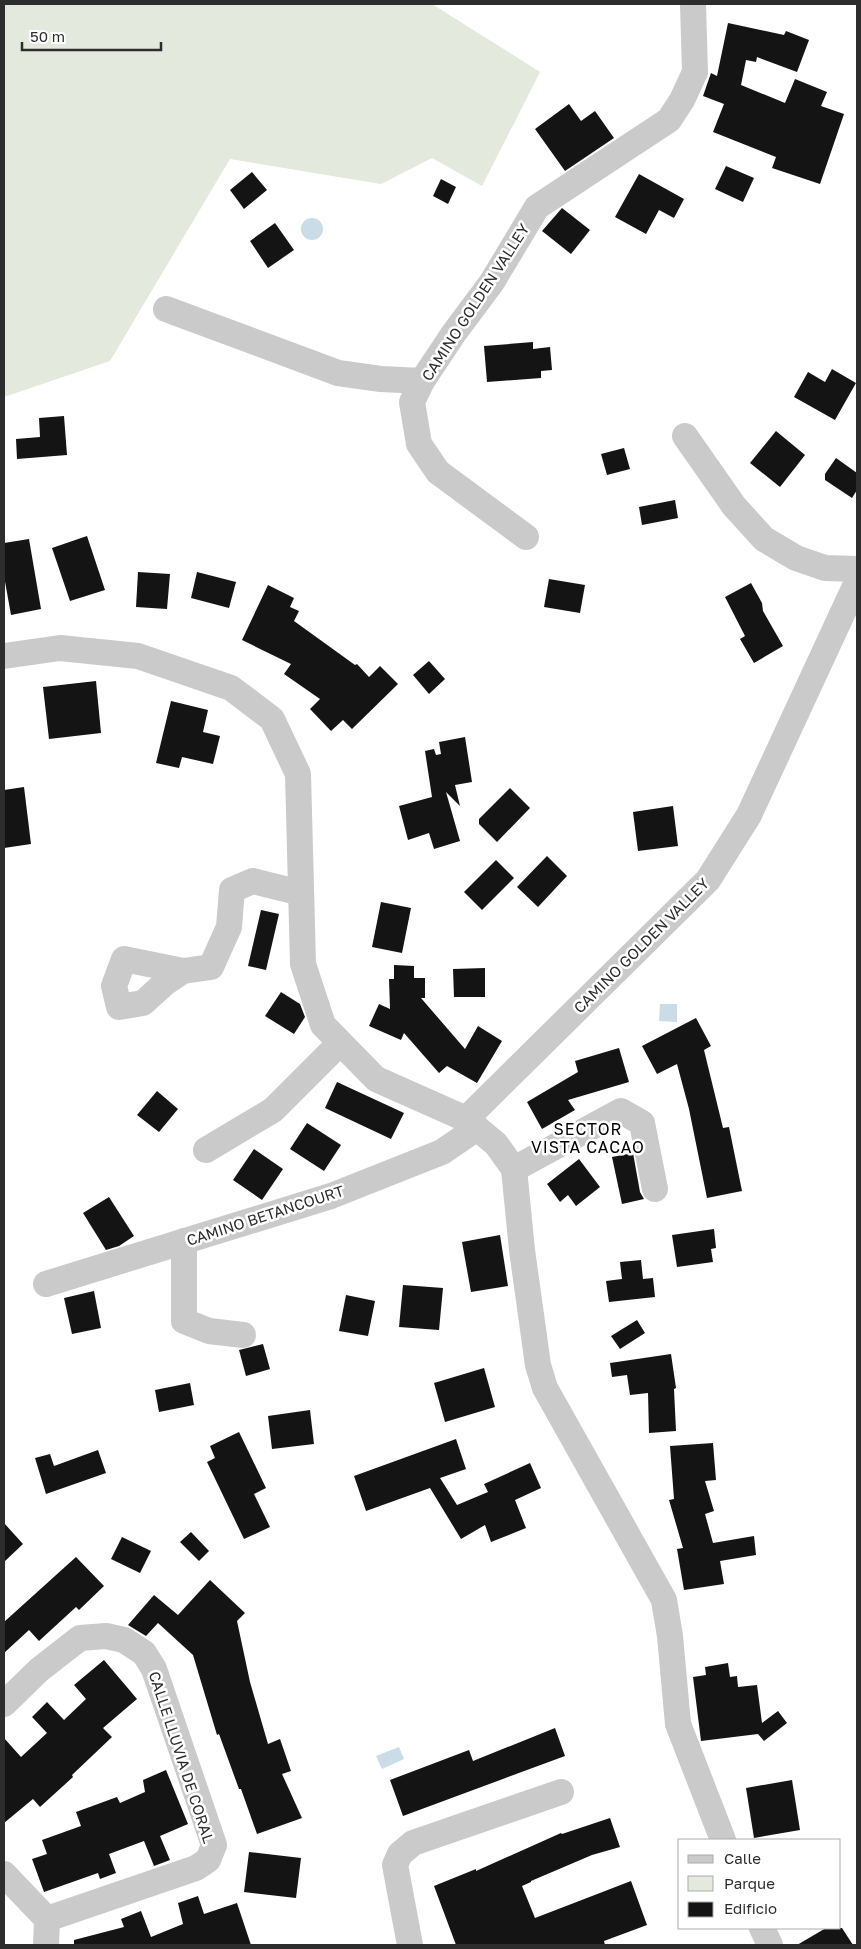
<svg xmlns="http://www.w3.org/2000/svg" width="861" height="1949" viewBox="0 0 861 1949" font-family="'Golos Text',sans-serif">
	<style>
		.green { fill: #e3e9dc }
		.water { fill: #c9dce7 }
		.building { fill: #141414 }
		.lines { fill: none; stroke-linecap: round; stroke-linejoin: round }
		.minor { stroke: #cacaca; stroke-width: 26 }
		.labels { text-anchor: middle; dominant-baseline: central; stroke-width: 5; stroke-linejoin: round; paint-order: stroke }
		.street-label { font-size: 15px; fill: #2d2d2d; stroke: #fff }
		.neighbourhood-label { font-size: 16px; letter-spacing: 1px; fill: #000; stroke: #fff }
	</style>
	<rect width="100%" height="100%" fill="#fff"/>
	<!-- green -->
	<path class="green" d="M4,4H432L540,72L482,186L432,158L381,184L230,159L110,361L4,397Z"/>
	<!-- water -->
	<g class="water">
		<circle cx="312" cy="229" r="11"/>
		<path d="M660,1004H677V1022L659,1021Z"/>
		<path d="M399,1747L404,1759L382,1769L376,1756Z"/>
	</g>
	<!-- building -->
	<g class="building">
		<path d="M728,23L784,35L786,31L809,40L797,72L757,57L756,62L746,60L741,85L785,103L795,79L827,92L821,106L844,114L820,184L772,168L776,157L713,132L724,104L703,96L711,73L717,76Z"/>
		<path d="M569,104L581,121L595,111L614,138L565,171L535,129Z"/>
		<path d="M726,166L754,178L743,202L715,189Z"/>
		<path d="M252,172L267,190L244,209L230,190Z"/>
		<path d="M639,174L684,199L674,218L659,210L646,234L615,217Z"/>
		<path d="M441,179L456,187L448,204L433,196Z"/>
		<path d="M562,208L590,230L571,254L542,231Z"/>
		<path d="M275,223L294,250L268,268L250,241Z"/>
		<path d="M533,342V349L550,347L552,370L541,371V378L487,382L484,346Z"/>
		<path d="M832,369L856,383L835,420L794,397L808,372L825,382Z"/>
		<path d="M64,416L67,455L17,459L16,439L40,437L39,418Z"/>
		<path d="M776,431L805,455L780,487L750,463Z"/>
		<path d="M624,448L630,469L607,475L601,454Z"/>
		<path d="M836,458L857,473V490L852,498L825,480V474Z"/>
		<path d="M675,500L678,518L642,525L639,507Z"/>
		<path d="M87,536L105,590L70,601L52,548Z"/>
		<path d="M29,539L41,609L11,615L4,576V543Z"/>
		<path d="M138,572L170,574L167,609L136,607Z"/>
		<path d="M197,572L236,582L229,608L191,598Z"/>
		<path d="M549,579L585,585L580,613L544,607Z"/>
		<path d="M751,583L762,603L763,611L783,646L754,663L740,639L745,636L725,597Z"/>
		<path d="M268,585L294,598L290,607L299,611L294,621L355,665L357,664L369,677L380,666L398,684L352,729L343,720L331,731L310,709L320,699L284,674L291,664L242,640Z"/>
		<path d="M429,661L445,679L429,694L413,675Z"/>
		<path d="M96,681L101,733L49,739L43,687Z"/>
		<path d="M171,701L208,710L203,732L220,736L213,764L182,757L179,768L156,763Z"/>
		<path d="M465,737L472,782L455,785L460,806L446,792L460,841L434,849L429,833L408,840L399,806L432,797L425,751L434,749L436,755L441,754L439,742Z"/>
		<path d="M24,787L31,844L4,848V790Z"/>
		<path d="M510,788L530,808L497,842L479,824V819Z"/>
		<path d="M673,806L678,846L638,851L633,812Z"/>
		<path d="M547,856L567,876L538,907L517,887Z"/>
		<path d="M496,860L514,878L482,910L464,892Z"/>
		<path d="M381,902L411,908L402,953L372,947Z"/>
		<path d="M261,910L279,914L266,970L248,966Z"/>
		<path d="M394,965L414,966V978H425V998H421L465,1049L478,1026L502,1041L477,1083L447,1066L439,1073L404,1033L401,1040L369,1026L379,1004L390,1009L389,979H394Z"/>
		<path d="M485,968V997H454L453,969Z"/>
		<path d="M281,992L300,1004L305,1017L294,1034L265,1016Z"/>
		<path d="M696,1018L711,1046L704,1050L723,1128L729,1127L742,1191L707,1198L689,1109L677,1064L657,1074L642,1046Z"/>
		<path d="M619,1048L629,1082L568,1100L575,1110L542,1129L527,1102L578,1072L575,1061Z"/>
		<path d="M337,1082L404,1113L391,1139L325,1108Z"/>
		<path d="M157,1091L178,1109L159,1132L137,1115Z"/>
		<path d="M307,1123L341,1145L324,1171L290,1149Z"/>
		<path d="M254,1149L283,1169L262,1200L233,1180Z"/>
		<path d="M633,1153L640,1192L644,1199L622,1204L612,1157Z"/>
		<path d="M579,1159L600,1187L576,1206L568,1195L560,1202L547,1184Z"/>
		<path d="M109,1197L134,1236L119,1246L106,1250L83,1213Z"/>
		<path d="M714,1229L716,1248L711,1249L713,1262L677,1267L672,1235Z"/>
		<path d="M500,1235L508,1286L471,1292L462,1242Z"/>
		<path d="M641,1260L643,1279L653,1278L655,1297L609,1302L606,1281L622,1279L620,1262Z"/>
		<path d="M403,1285L443,1288L439,1330L399,1327Z"/>
		<path d="M94,1291L101,1328L72,1334L64,1298Z"/>
		<path d="M346,1295L375,1301L368,1336L339,1331Z"/>
		<path d="M637,1320L645,1333L620,1349L611,1336Z"/>
		<path d="M263,1344L270,1369L246,1376L239,1350Z"/>
		<path d="M671,1354L676,1388L674,1389L676,1431L649,1433L648,1393L630,1395L627,1375L612,1377L610,1363Z"/>
		<path d="M484,1368L495,1407L445,1422L434,1383Z"/>
		<path d="M190,1383L194,1405L159,1412L155,1390Z"/>
		<path d="M310,1410L314,1444L272,1449L268,1416Z"/>
		<path d="M239,1432L266,1488L254,1494L270,1527L244,1539L207,1462L215,1458L210,1446Z"/>
		<path d="M456,1439L466,1469L440,1478L457,1505L488,1492L484,1484L530,1463L541,1488L515,1500L526,1528L491,1542L485,1525L461,1539L430,1488L366,1511L354,1476Z"/>
		<path d="M713,1443L716,1480L705,1481L714,1511L705,1514L713,1543L754,1536L756,1555L720,1561L724,1584L684,1590L677,1549L683,1548L669,1500L674,1499L670,1446Z"/>
		<path d="M98,1450L106,1473L46,1494L35,1458L50,1454L54,1466Z"/>
		<path d="M4,1523L23,1544L4,1562Z"/>
		<path d="M191,1532L209,1551L199,1561L180,1542Z"/>
		<path d="M122,1537L151,1551L140,1573L111,1559Z"/>
		<path d="M76,1557L104,1586L79,1610L76,1607L39,1641L29,1630L4,1653V1622Z"/>
		<path d="M210,1580L245,1613L237,1621L250,1682L268,1744L280,1739L291,1771L282,1774L302,1818L257,1834L241,1789H239L219,1734L217,1735L193,1655L158,1623L146,1636L128,1625L154,1595L178,1615Z"/>
		<path d="M104,1660L137,1699L103,1728L112,1737L72,1775L73,1777L40,1807L33,1799L4,1823V1738L21,1757L47,1733L32,1717L47,1702L64,1720L86,1699L74,1685Z"/>
		<path d="M728,1663L730,1677L737,1676L738,1687L757,1685L762,1723L778,1711L787,1723L764,1741L758,1734L701,1741L693,1677L706,1675L705,1667Z"/>
		<path d="M555,1728L565,1756L403,1816L390,1780L469,1750L473,1761Z"/>
		<path d="M166,1770L188,1824L160,1836L170,1860L154,1866L144,1841L109,1854L116,1873L100,1879L98,1873L44,1892L32,1859L47,1854L42,1840L81,1826L76,1812L117,1797L120,1803L145,1792L143,1780Z"/>
		<path d="M792,1780L800,1830L754,1838L746,1788Z"/>
		<path d="M610,1818L620,1847L592,1855L531,1881V1882L522,1886L535,1918L631,1881L647,1925L604,1941L605,1945H456L434,1886L476,1869V1871L561,1833L562,1834Z"/>
		<path d="M249,1852L301,1858L296,1898L244,1892Z"/>
		<path d="M198,1896L204,1914L237,1903L251,1945H74V1940L124,1927L121,1919L141,1911L151,1937L183,1924L178,1903Z"/>
		<path d="M826,1928H842L853,1945H797Z"/>
	</g>
	<g class="lines">
		<!-- minor -->
		<g class="minor">
			<path d="M166,309L338,373L381,379L422,381"/>
			<path d="M685,436L734,506L764,539L796,558L825,568L857,569"/>
			<path d="M526,537L438,472L419,444L412,402L422,381L454,333L492,282L537,207L669,120L682,100L695,72L693,4"/>
			<path d="M4,656L60,648L138,656L231,688L272,719L298,774L303,964L323,1025L376,1079L466,1119L496,1144L514,1169L522,1250L538,1365L545,1388L664,1600L670,1636L678,1724L723,1840"/>
			<path d="M183,971L165,983L143,1003L119,1007L114,986L124,959L183,971L211,967L229,927L232,890L253,881L301,893"/>
			<path d="M466,1119L708,880L749,815L857,582"/>
			<path d="M206,1150L273,1110L340,1043"/>
			<path d="M514,1169L621,1111L642,1123L655,1189"/>
			<path d="M184,1241V1321L209,1331L243,1335"/>
			<path d="M46,1284L331,1196L442,1152L477,1128"/>
			<path d="M4,1704L39,1670L80,1638L106,1636L124,1640L144,1653L154,1669L214,1845L208,1860L196,1868L47,1919"/>
			<path d="M4,1874L47,1919L46,1945"/>
			<path d="M762,1928L770,1945"/>
			<path d="M410,1945L395,1865L400,1854L413,1843L561,1792"/>
		</g>
	</g>
	<g class="labels">
		<!-- street labels -->
		<g class="street-label">
			<text transform="translate(475 302) rotate(-57)">CAMINO GOLDEN VALLEY</text>
			<text transform="translate(641 945) rotate(-45)">CAMINO GOLDEN VALLEY</text>
			<text transform="translate(265 1215) rotate(-18)">CAMINO BETANCOURT</text>
			<text transform="translate(182 1757) rotate(72)">CALLE LLUVIA DE CORAL</text>
		</g>
		<!-- neighbourhood labels -->
		<g class="neighbourhood-label">
			<text x="588" y="1129">SECTOR<tspan x="588" dy="18">VISTA CACAO</tspan></text>
		</g>
	</g>
	<!-- border -->
	<rect width="861" height="1949" fill="none" stroke="#2d2d2d" stroke-width="10"/>
	<!-- legend -->
	<rect x="678" y="1839" width="162" height="90" fill="#ffffff" stroke="#ababab"/>
	<rect x="688" y="1855" width="25" height="8" fill="#cacaca" stroke="#ababab"/>
	<text x="724" y="1864" font-size="15" fill="#2d2d2d">Calle</text>
	<rect x="688" y="1876" width="25" height="15" fill="#e3e9dc" stroke="#ababab"/>
	<text x="724" y="1889" font-size="15" fill="#2d2d2d">Parque</text>
	<rect x="688" y="1902" width="25" height="15" fill="#141414" stroke="#ababab"/>
	<text x="724" y="1914" font-size="15" fill="#2d2d2d">Edificio</text>
	<!-- scale -->
	<path d="M22 42v8h139v-8" fill="none" stroke="#2d2d2d" stroke-width="2.5"/>
	<text x="30" y="42" font-size="15" fill="#2d2d2d" stroke="#ffffff" stroke-width="4" paint-order="stroke">50 m</text>
</svg>
